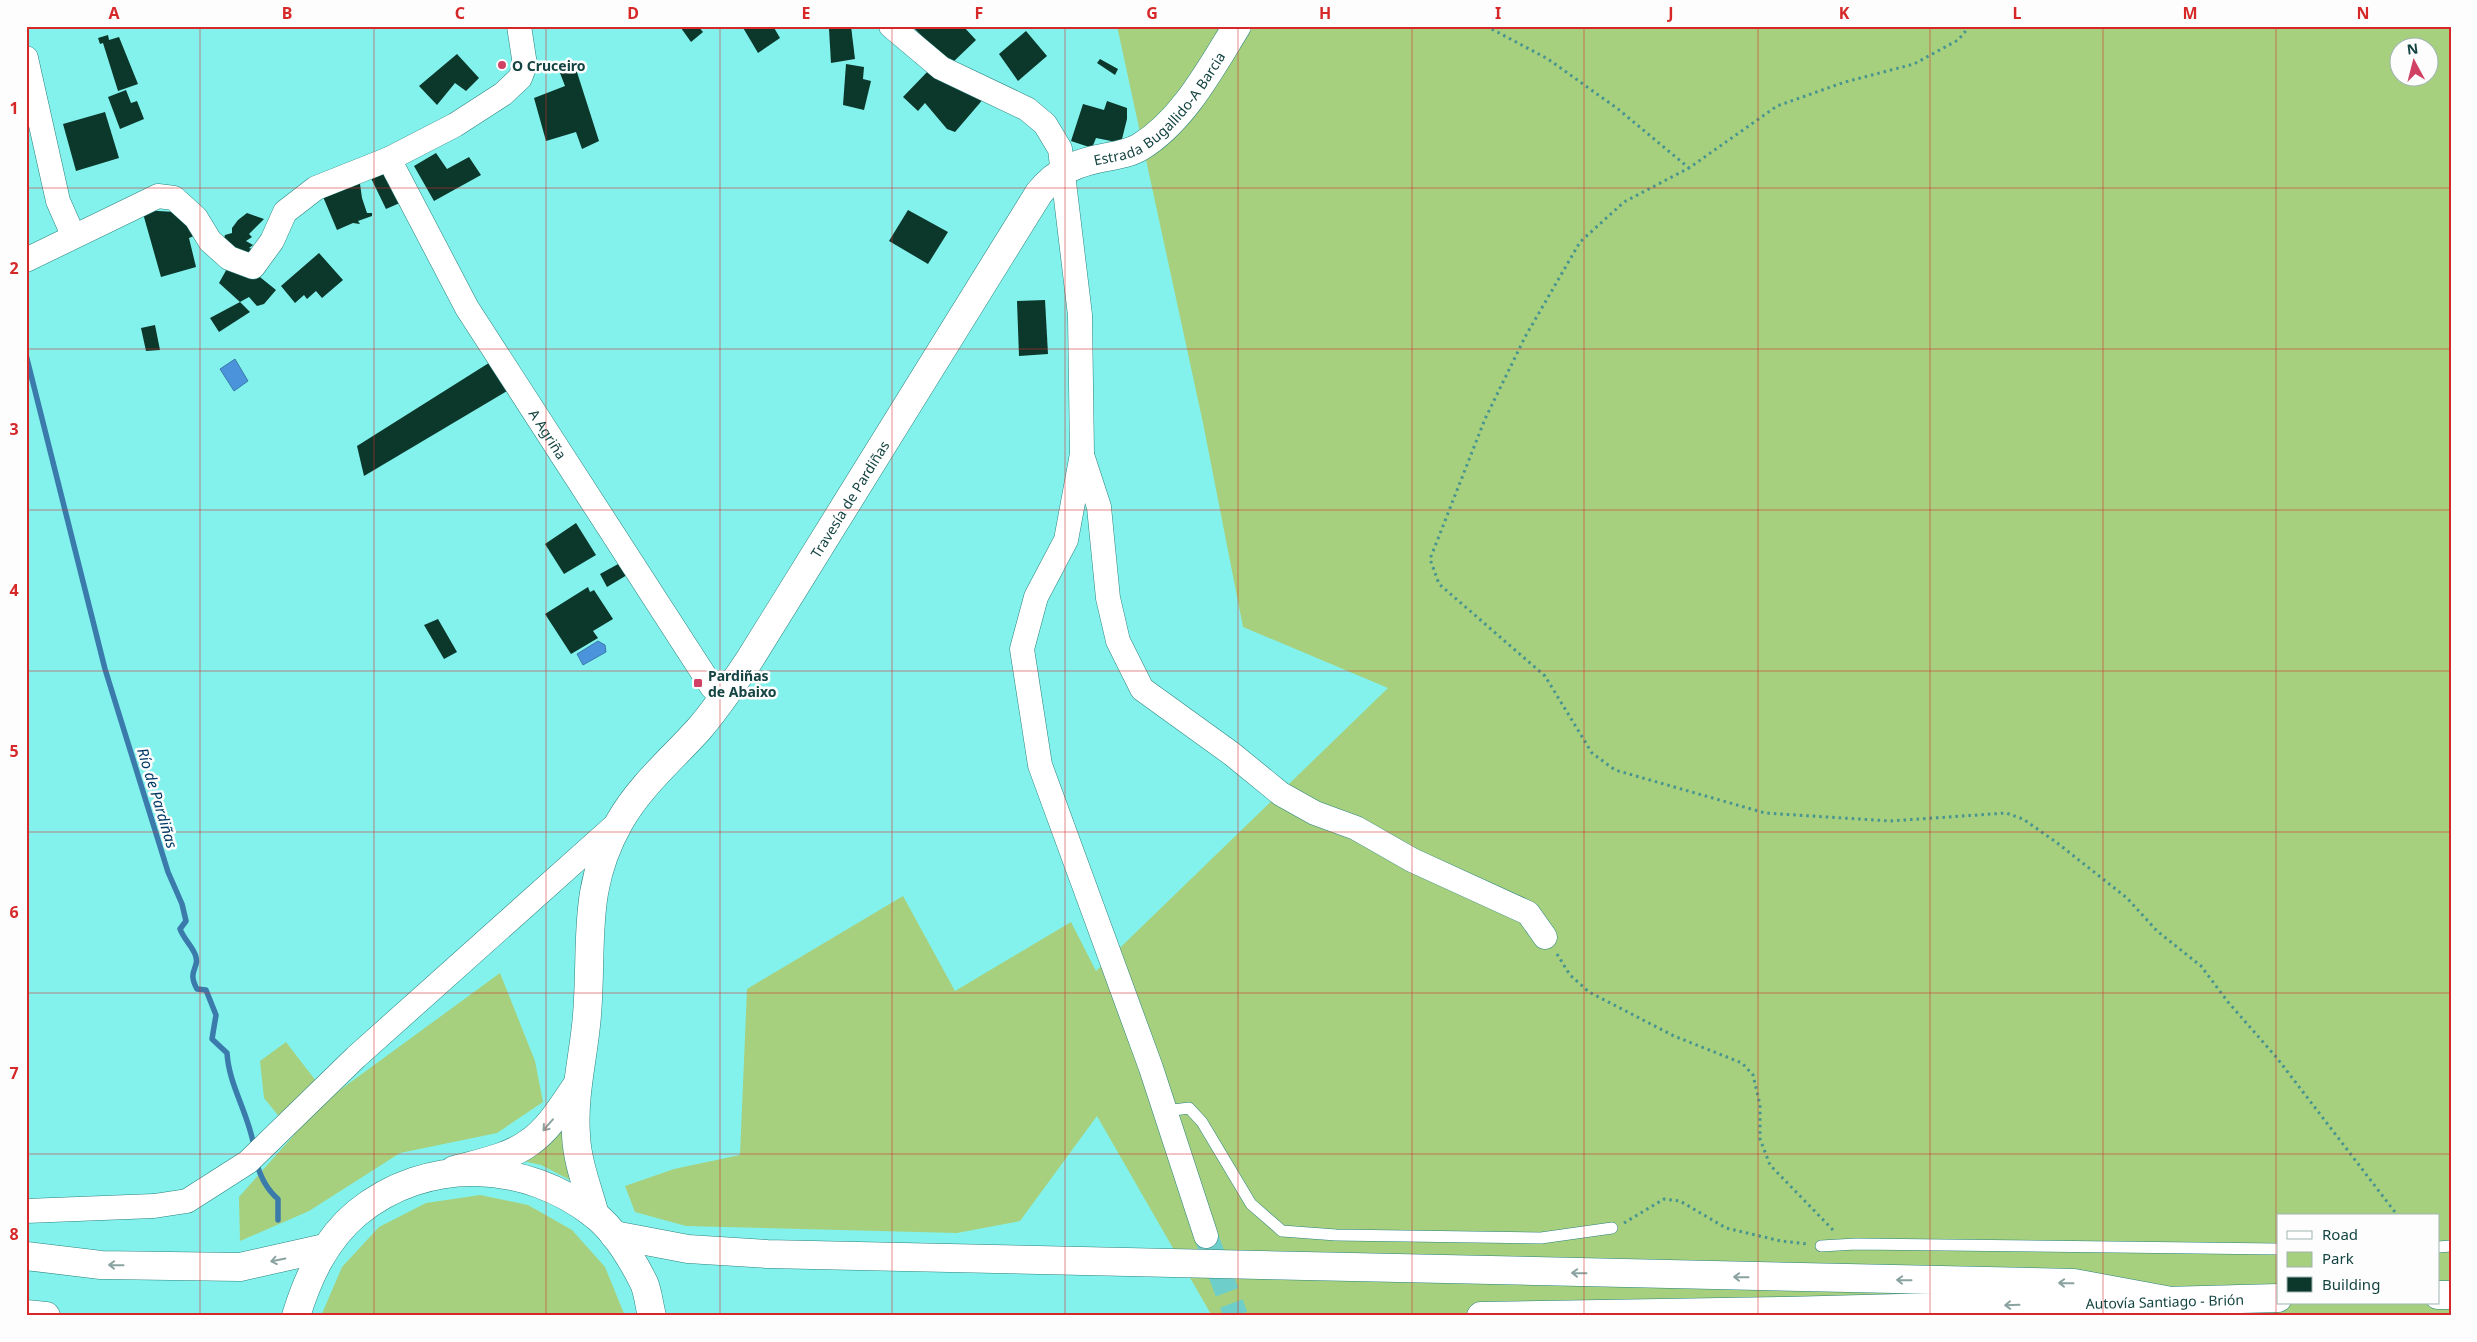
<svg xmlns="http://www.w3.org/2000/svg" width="2477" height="1342" viewBox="0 0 2477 1342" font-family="'Noto Sans',sans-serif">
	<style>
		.green { fill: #a6d07d; fill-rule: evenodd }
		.water { fill: #4b93da; stroke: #3a7bac }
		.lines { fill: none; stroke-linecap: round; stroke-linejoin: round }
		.stream { stroke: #3a7bac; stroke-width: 5.5 }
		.building { fill: #0c372b }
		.street-tunnel { stroke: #6ecfca; stroke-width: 24; stroke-dasharray: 24 12; stroke-linecap: butt }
		.lane-casing { stroke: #2a827e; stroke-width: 12 }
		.street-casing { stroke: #2a827e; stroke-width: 25 }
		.secondary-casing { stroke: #2a827e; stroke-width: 29 }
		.highway-casing { stroke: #2a827e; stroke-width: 29 }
		.path { stroke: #489490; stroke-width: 3; stroke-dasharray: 2.5 4; stroke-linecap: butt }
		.lane { stroke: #fff; stroke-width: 11 }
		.street { stroke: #fff; stroke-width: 24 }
		.secondary { stroke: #fff; stroke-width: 28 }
		.highway { stroke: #fff; stroke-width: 28 }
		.oneway { stroke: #8aa2a0 }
		.grid { fill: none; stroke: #d62828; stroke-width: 1; stroke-opacity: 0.55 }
		.poi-dot { fill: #d14164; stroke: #fdfdfd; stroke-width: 2 }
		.labels { text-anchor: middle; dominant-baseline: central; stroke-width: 5; stroke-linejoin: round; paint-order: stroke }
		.poi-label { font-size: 14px; font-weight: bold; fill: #144442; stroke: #fdfdfd; text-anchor: start }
		.street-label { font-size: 14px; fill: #144442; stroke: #fdfdfd }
		.water-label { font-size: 15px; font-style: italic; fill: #013966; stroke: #fdfdfd }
		.neatline { fill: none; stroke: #d62828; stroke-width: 2 }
		.grid-label { font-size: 16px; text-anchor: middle; font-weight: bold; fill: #d62828 }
	</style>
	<rect width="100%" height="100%" fill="#84f2ec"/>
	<!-- green -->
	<g class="green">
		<path d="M1117,26H2451V1316H1212L1097,1116L1020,1221L957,1233L686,1226L635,1212L625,1186L674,1169L740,1155L747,989L903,896L955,991L1071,922L1096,971L1388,688L1243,627L1203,423ZM2400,48H2430V78H2400ZM2278,1216H2438V1303H2278Z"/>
		<path d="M500,973L535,1061L543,1102L497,1133L400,1153L309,1211L240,1241L239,1197L294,1135L264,1098L260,1061L286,1042L329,1098Z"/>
		<path d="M568,1113L576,1183L541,1165L523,1161Z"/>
		<path d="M480,1195L528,1205L572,1230L605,1267L625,1316H321L342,1267L379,1227L426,1203Z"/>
	</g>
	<!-- water -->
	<g class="water">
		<path d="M235,359L248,381L234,391L220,369Z"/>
		<path d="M598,641L605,645L606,652L583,665L577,654Z"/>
	</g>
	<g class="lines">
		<!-- stream -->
		<g class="stream">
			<path d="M26,355L105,669L168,872L182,904L186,921L180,929C184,939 191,945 195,954C201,969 186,969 197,989L206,990L216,1015L212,1039L227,1053C229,1086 249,1114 254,1147"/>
			<path d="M256,1161C260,1176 266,1189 278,1199V1220"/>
		</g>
	</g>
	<!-- building -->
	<g class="building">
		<path d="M683,26H698L703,32L691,42L681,28Z"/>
		<path d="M742,26H773L780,38L758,53Z"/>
		<path d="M843,26H851L855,59L831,63L829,29Z"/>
		<path d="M912,26H963L976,40L950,65Z"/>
		<path d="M1026,31L1047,56L1018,81L999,54Z"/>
		<path d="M108,35L109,40L119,37L138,84L118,91L103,43L100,44L98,38Z"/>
		<path d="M457,54L479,78L466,91L455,83L437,105L419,86Z"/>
		<path d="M1100,59L1118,69L1115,75L1097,63Z"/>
		<path d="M846,64L864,67L863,79L871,81L864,110L843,105Z"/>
		<path d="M576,69L599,141L582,149L576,132L546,141L534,98L565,86L560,73Z"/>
		<path d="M930,69L985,97L955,132L947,129L925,103L918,111L903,97Z"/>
		<path d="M126,90L131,103L137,101L144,119L120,129L108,97Z"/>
		<path d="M1107,101L1127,108V119L1121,143L1096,138L1092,148L1071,141L1083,104L1104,110Z"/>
		<path d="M105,112L119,158L76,171L63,124Z"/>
		<path d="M436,153L447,169L469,157L481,175L434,201L414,166Z"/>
		<path d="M383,166L402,202L386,209L369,174Z"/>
		<path d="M359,177L362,198L367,213H372V216L358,221L360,224L353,223L337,230L321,192Z"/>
		<path d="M142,210L175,212L201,233L189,238L196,267L161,277Z"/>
		<path d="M908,210L948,232L928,264L889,241Z"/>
		<path d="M247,213L264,219L249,234L252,237L246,241L253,245L249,248L252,249L244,258L222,245L225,235L232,233V228L238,220Z"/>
		<path d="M319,253L343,280L322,298L316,291L307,299L304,295L295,303L281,286Z"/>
		<path d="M229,265L250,269L276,290L264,304L257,306L249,297L240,302L219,283Z"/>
		<path d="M1045,300L1048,354L1019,356L1017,301Z"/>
		<path d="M240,302L250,312L219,332L210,318Z"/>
		<path d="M155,325L160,350L146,351L141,328Z"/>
		<path d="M492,361L512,388L364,476L357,446Z"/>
		<path d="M576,523L596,555L564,574L545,544Z"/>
		<path d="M620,563L627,575L607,587L600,574Z"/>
		<path d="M588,587L590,592L594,590L613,619L593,631L598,638L571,654L545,614Z"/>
		<path d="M438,619L457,652L444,659L424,625Z"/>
	</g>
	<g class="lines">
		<!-- street-tunnel -->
		<path class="street-tunnel" d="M1206,1236L1236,1316"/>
		<defs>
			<g id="lane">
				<path d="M1166,1111L1189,1108L1202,1122L1251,1204L1282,1231L1336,1235L1541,1238L1612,1228"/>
				<path d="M1821,1246L1856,1244L2278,1249"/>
				<path d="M2438,1247L2451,1246"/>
			</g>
			<g id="street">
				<path d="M891,26L941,68L1027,109L1045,124L1060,149L1080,315L1082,454L1066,540L1036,597L1022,649L1040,765L1151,1068L1206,1236"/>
				<path d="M26,58L58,201L73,235"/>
				<path id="s1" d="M389,159L467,308L712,687L723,698"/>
				<path d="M26,260L158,196L174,198L196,218L210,241L229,258L253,267L272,241L285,212L316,188L389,159L455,125L503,94L520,78L525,65L519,26"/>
				<path d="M1083,458L1099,507L1108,598L1118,641L1142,689L1232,754L1281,794L1315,813L1356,828L1412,860L1528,913L1545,937"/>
				<path d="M26,1211L154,1206L187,1201L248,1162L356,1057L620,821"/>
			</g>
			<g id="secondary">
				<path d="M454,1170C479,1163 509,1158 530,1142C550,1128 563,1105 577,1085"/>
				<path id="s2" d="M595,1215C588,1189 577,1162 576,1135C573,1094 584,1055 587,1015C593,942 581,889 620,821C640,786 672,759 699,729C718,707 734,683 750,659L1039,193C1057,170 1079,162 1107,157C1118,155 1130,153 1140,147C1183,121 1211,68 1237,26"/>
			</g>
			<g id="highway">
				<path d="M614,1235L688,1249L767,1254L2074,1283L2166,1300"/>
				<path d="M26,1256L101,1265L240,1267L325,1248"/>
				<path d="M2438,1295H2451"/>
				<path d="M26,1314L46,1316"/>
				<path d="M296,1316C308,1277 325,1240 357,1213C427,1156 525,1160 595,1215C616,1232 632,1259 644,1283C648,1292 649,1305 652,1316"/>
				<path id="s3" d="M1481,1316L1785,1311L2278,1298"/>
			</g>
		</defs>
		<!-- lane casing -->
		<use href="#lane" class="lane-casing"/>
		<!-- street casing -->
		<use href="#street" class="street-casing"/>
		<!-- secondary casing -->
		<use href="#secondary" class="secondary-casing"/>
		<!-- highway casing -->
		<use href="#highway" class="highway-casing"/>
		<!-- path -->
		<g class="path">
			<path d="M1486,26L1548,59L1618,109L1689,168"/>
			<path d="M1970,26L1958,40L1914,64L1845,82L1777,106L1689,168L1624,202L1580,242L1525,337L1485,419L1430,559L1439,584L1545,676L1592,753L1615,770L1765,813L1890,821L2006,813L2023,819L2056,842L2127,898L2157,931L2201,966L2228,1002L2277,1058L2398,1216"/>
			<path d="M1557,954L1570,975L1589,992L1674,1036L1742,1063L1753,1075L1760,1105V1139L1770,1165L1833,1230"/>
			<path d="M1624,1223L1664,1199L1680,1201L1726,1228L1781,1241L1807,1244"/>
		</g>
		<!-- lane -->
		<use href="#lane" class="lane"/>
		<!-- street -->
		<use href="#street" class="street"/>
		<!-- secondary -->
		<use href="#secondary" class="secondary"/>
		<!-- highway -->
		<use href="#highway" class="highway"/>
	</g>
	<!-- one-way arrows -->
	<defs><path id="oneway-shaft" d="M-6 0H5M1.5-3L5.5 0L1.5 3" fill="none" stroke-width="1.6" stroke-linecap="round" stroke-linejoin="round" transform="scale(1.25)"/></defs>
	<g class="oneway">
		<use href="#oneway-shaft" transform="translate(548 1125) rotate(131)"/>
		<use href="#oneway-shaft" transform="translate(278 1260) rotate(169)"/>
		<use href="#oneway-shaft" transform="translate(116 1265) rotate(-179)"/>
		<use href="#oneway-shaft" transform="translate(1579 1273) rotate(-179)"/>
		<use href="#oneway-shaft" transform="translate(1741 1277) rotate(-179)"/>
		<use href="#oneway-shaft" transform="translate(1904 1280) rotate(-179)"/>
		<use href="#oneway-shaft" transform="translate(2066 1283) rotate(-179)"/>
		<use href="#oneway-shaft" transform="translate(2012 1305) rotate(178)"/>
	</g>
	<!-- grid -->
	<path class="grid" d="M200,26V1316M374,26V1316M546,26V1316M720,26V1316M892,26V1316M1065,26V1316M1238,26V1316M1412,26V1316M1584,26V1316M1758,26V1316M1930,26V1316M2103,26V1316M2276,26V1316M26,188H2451M26,349H2451M26,510H2451M26,671H2451M26,832H2451M26,993H2451M26,1154H2451"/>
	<!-- markers -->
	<g class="poi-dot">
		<circle cx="502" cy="65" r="5"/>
		<rect x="693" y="678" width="10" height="10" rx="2.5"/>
	</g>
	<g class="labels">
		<!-- poi labels -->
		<g class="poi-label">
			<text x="512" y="65">O Cruceiro</text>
			<text x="708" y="675">Pardiñas<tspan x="708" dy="16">de Abaixo</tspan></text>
		</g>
		<!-- street labels -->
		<g class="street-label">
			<text stroke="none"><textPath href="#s2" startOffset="1311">Estrada Bugallido-A Barcia</textPath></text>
			<text stroke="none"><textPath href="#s1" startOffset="318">A Agriña</textPath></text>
			<text stroke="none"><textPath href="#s2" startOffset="799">Travesía de Pardiñas</textPath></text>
			<text stroke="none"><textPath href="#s3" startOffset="684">Autovía Santiago - Brión</textPath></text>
		</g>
		<!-- water labels -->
		<g class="water-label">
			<text transform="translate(158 798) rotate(73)">Río de Pardiñas</text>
		</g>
	</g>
	<!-- border -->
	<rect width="2477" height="1342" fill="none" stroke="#fdfdfd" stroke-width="55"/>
	<!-- legend -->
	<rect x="2277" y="1214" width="162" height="90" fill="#fdfdfd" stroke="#a0b3b2"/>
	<rect x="2287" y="1231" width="25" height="8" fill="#ffffff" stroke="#a0b3b2"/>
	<text x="2322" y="1240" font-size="15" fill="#144442">Road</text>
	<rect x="2287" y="1252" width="25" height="15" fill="#a6d07d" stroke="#a0b3b2"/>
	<text x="2322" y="1264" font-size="15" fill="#144442">Park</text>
	<rect x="2287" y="1277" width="25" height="15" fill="#0c372b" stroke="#a0b3b2"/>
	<text x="2322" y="1290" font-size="15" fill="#144442">Building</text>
	<!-- north arrow -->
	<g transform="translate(2414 62) rotate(353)"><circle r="24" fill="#fdfdfd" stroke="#a0b3b2"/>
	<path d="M0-4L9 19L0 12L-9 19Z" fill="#d14164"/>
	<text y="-8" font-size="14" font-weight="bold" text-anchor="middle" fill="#144442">N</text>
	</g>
	<rect x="28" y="28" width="2422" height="1286" class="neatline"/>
	<g class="grid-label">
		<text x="114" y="19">A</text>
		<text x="287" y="19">B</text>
		<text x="460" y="19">C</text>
		<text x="633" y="19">D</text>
		<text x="806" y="19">E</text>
		<text x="979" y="19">F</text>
		<text x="1152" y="19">G</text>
		<text x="1325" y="19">H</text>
		<text x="1498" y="19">I</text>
		<text x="1671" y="19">J</text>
		<text x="1844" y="19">K</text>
		<text x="2017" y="19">L</text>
		<text x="2190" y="19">M</text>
		<text x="2363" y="19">N</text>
		<text x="14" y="114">1</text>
		<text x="14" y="274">2</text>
		<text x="14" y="435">3</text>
		<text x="14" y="596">4</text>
		<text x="14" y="757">5</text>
		<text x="14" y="918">6</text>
		<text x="14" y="1079">7</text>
		<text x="14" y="1240">8</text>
	</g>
</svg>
